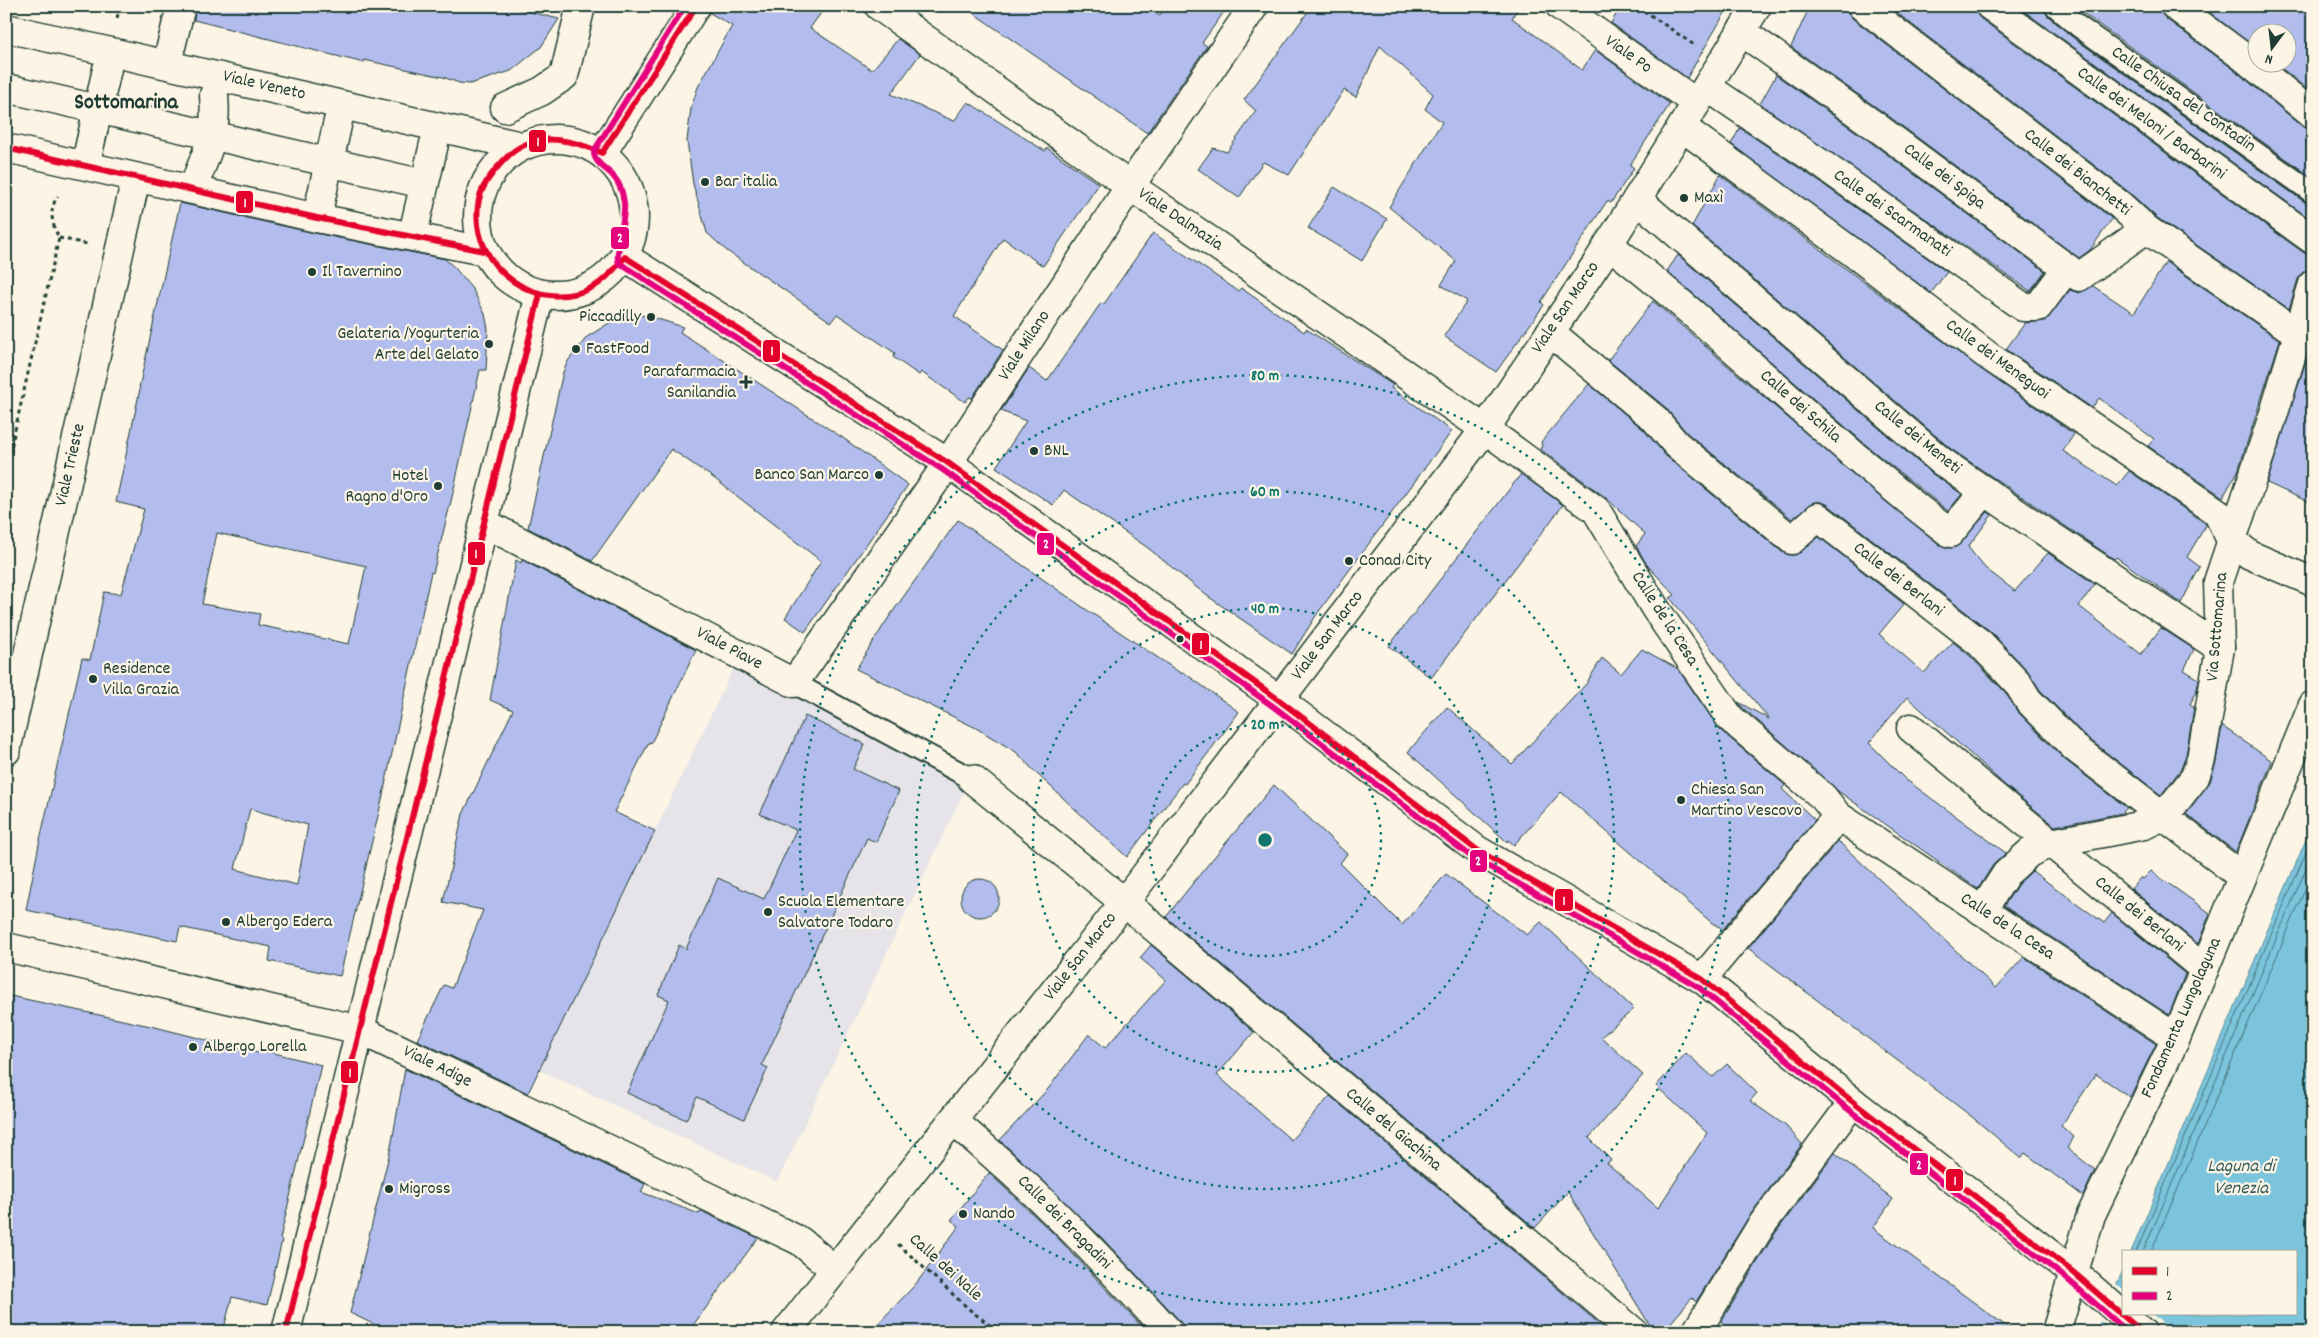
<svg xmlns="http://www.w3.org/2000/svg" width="2319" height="1338" viewBox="0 0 2319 1338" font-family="Dekko,sans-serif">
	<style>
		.built { fill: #e6e4e8 }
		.water { fill: #7cc3dc; stroke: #578d99 }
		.pier { fill: #fcf5e5 }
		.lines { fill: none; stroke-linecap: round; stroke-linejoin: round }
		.shore { stroke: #447377; stroke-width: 1 }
		.building { fill: #b2bdee; stroke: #1f3d34; fill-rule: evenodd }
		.lane-casing { stroke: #1f3d34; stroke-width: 24 }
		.street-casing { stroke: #1f3d34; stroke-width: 31 }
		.secondary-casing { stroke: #1f3d34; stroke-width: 31 }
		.path { stroke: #1f3d34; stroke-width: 3; stroke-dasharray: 4 4; stroke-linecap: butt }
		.lane { stroke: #fcf5e5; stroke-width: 20 }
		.street { stroke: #fcf5e5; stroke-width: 28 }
		.secondary { stroke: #fcf5e5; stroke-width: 28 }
		.bus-1-casing { stroke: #fcf5e5; stroke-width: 10 }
		.bus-2-casing { stroke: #fcf5e5; stroke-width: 10 }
		.bus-1 { stroke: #e4002b; stroke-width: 6 }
		.bus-2 { stroke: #e5007d; stroke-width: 6 }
		.ring { fill: none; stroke: #0f766e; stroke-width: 2.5; stroke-dasharray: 2.5 5 }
		.poi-dot { fill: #1f3d34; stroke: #fcf5e5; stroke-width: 2 }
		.labels { text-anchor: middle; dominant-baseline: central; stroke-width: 4.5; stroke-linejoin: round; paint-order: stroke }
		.street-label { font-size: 18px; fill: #1f3d34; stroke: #fcf5e5 }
		.poi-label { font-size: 18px; fill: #1f3d34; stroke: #fcf5e5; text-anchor: start }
		.water-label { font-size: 19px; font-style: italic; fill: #365e5e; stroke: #fcf5e5 }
		.district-label { font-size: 22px; font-weight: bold; fill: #1f3d34; stroke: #fcf5e5 }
		.centre { fill: #0f766e; stroke: #fcf5e5; stroke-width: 2.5 }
		.ring-label { font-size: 15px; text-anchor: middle; font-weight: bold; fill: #0f766e; stroke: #fcf5e5; stroke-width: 4.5; stroke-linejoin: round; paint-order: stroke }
		.line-badge { stroke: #fcf5e5; stroke-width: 2 }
		.badge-label { font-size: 14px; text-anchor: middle; font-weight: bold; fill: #fff }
	</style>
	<rect width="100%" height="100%" fill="#fcf5e5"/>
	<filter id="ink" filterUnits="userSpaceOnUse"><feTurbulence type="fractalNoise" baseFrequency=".02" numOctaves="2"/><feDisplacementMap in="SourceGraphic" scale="10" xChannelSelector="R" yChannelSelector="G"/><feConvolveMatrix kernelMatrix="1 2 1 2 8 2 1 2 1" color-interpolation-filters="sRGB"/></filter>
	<g filter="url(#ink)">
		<!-- built -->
		<path class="built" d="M735,665L970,779L777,1182L539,1070Z"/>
		<!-- water -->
		<path class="water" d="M2313,823V1332H2096L2123,1270V1314H2295V1252H2131Z"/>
		<!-- pier -->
		<path class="pier" d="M2116,1284L2123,1290V1314H2152L2172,1332H2112L2100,1321Z"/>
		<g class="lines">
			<!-- shore -->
			<g class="shore">
				<path d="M2136,1252L2313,836"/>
				<path d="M2143,1252L2313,852"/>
				<path d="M2151,1252L2313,871"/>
			</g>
		</g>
		<!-- building -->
		<g class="building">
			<path d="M196,6H506L559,19L541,47L511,71L470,84L459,83L443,77L364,60V63L194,20Z"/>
			<path d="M712,6H826L810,28L872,70L898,39L920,54L891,94L954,121L968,102L1045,151L1047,148L1099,184L1043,266L1003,238L954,316L1003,350L972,398L969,397L965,402L921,372L919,375L893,357L895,353L837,314L831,322L727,251L707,233L693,184L687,141L691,108L698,87L732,26L710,13Z"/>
			<path d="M963,6H1143L1160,15L1166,6H1228L1202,43L1207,46L1147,133Z"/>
			<path d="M1312,6H1519L1512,18L1582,70L1595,50L1670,104L1630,165L1634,168L1611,203L1607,201L1541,302L1544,305L1496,372L1444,336L1467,301L1441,285L1456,261L1389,207L1442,122L1425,109L1433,94L1380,46L1356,97L1344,90L1289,175L1263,162L1239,198L1198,169L1213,148L1227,152L1256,111L1244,100Z"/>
			<path d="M1621,6H1729L1687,78L1611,23Z"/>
			<path d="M1810,6H1847L1848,12L1852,18L2110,217L2112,219L2090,250L2079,258L1883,112L1791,47Z"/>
			<path d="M1888,6H1975L1976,13L1981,19L2304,253L2313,255V269L2303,272L2298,279L2289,309L2156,217L2130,193Z"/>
			<path d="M2017,6H2043L2047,15L2071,36L2306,203L2313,205V221Z"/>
			<path d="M2073,6H2160L2161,13L2166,19L2232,68L2303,127L2313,130V178Z"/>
			<path d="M2201,6H2313V94L2274,62H2286V32H2256V48Z"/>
			<path d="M1776,75L1865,138L2045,271L2030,291L1760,104Z"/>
			<path d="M1740,128L1814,178L1947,272L1931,293L1731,144Z"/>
			<path d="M1720,175L1978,367L2074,434L2063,451L2117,486L2129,471L2205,523L2206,525L2187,557L2200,567L2181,603L2116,557L2114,559L1951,449L1692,226Z"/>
			<path d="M1334,187L1387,219L1362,261L1308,228Z"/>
			<path d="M180,203L314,233L445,259L455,268L473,290L485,314L488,329L486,370H480L453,493L433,573L431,572L383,795L340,976L269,961L271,947L180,927L177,941L26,910L39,844L82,658L90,660L104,592L121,594L144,509L116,502L140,389L139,388ZM217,533L366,566L349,644L258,625L260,614L202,604ZM250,809L308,825L297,885L235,869Z"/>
			<path d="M1153,233L1238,291L1241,288L1304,332L1306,329L1393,385L1391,388L1452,431L1317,614L1292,654L1206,595L1148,548L1064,490L1053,505L996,467L1026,421L1001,411L1029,368L1047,381L1101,303L1104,304Z"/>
			<path d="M1678,255L1931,473L1962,494L1948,511L1873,451L1667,271Z"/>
			<path d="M2166,262L2280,340L2238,471L2223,497L2148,446L2154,439L2099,398L2092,408L2006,349L2025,323L2045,321L2070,290L2079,293L2093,286L2134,313Z"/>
			<path d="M1653,301L1853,474L1940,545L1948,548L1956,547L1988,512L1992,515L1968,547L1985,568L2015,591L2048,553L2095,584L2079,606L2141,654L2161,628L2194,649L2184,670L2199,679L2196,693L2190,704L2194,707L2186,755L2181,769L2161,795L2085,736L2040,690L2028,671L1990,631L1827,504L1821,502H1814L1792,519L1687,433L1665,407L1608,360Z"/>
			<path d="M637,315L649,316L683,327L680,332L843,438L908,485L805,632L785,618L821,561L715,479L671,449L592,561L528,528L563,372L568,361L587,337L614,320Z"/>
			<path d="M2313,339V504L2267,483Z"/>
			<path d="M1589,384L1644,430L1666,456L1782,552L1789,555H1796L1819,537L1904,604L1879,634L1924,673L1953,642L1969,655L2005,692L2017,711L2064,759L2127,808L2122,813L2055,826L2007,787L1907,697L1869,743L1905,779L2006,853L1993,865L1978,889L1838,791L1742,707L1738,702L1769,719L1670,598L1675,595L1647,565L1636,546L1645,534L1605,497L1540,449L1542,446L1541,442Z"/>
			<path d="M1521,474L1563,505L1431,678L1389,646Z"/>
			<path d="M958,520L1084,608L1182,674L1183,672L1239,712L1185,784L1183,783L1127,857L1036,773L1016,752L976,728L856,669L889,617Z"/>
			<path d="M516,560L521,563L522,560L696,650L651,743L649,742L614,812L655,831L528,1093L417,1040L444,985L452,988L483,910L443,902L463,814L513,710L490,700Z"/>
			<path d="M1642,649L1678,669L1720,730L1785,785L1782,789L1815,820L1723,929L1712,923L1561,792L1514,845L1508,840L1507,842L1408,752L1447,707L1512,764L1586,684L1602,658L1621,674Z"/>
			<path d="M805,716L865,744L853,769L899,791L876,842L867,838L762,1065L768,1068L744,1119L697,1097L686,1120L627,1093L669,1000L658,995L679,945L686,949L718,878L764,899L796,830L760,814Z"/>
			<path d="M2222,726L2272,761L2236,852L2186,814L2210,782L2216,762Z"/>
			<path d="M1274,785L1347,854L1340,863L1402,925L1446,874L1527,935L1541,922L1634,1009L1601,1037L1643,1075L1589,1138L1611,1160L1607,1163L1658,1208L1707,1133L1656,1086L1686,1053L1713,1077L1727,1064L1757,1093L1750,1101L1786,1126L1802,1144L1748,1218L1696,1302L1692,1298L1663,1332H1654L1568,1192L1535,1228L1166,917L1201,873Z"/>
			<path d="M1838,841L1996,988L2024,957L2156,1044L2130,1097L2096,1074L2061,1126L2074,1137L2067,1148L2095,1170L2083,1196L2025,1153L2021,1158L1971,1116L1748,948Z"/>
			<path d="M2032,871L2104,923L2112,913L2185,974L2169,1015L2004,906L2018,884Z"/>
			<path d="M2151,871L2210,913L2198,944L2131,889L2141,877L2143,879Z"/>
			<circle cx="980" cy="898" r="19"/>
			<path d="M1151,945L1254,1032L1217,1075L1291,1140L1330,1096L1609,1332H1184L1180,1321L1102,1238L1000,1140L1048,1089L1089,1034L1105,1048L1166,980L1140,958Z"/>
			<path d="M6,995L155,1027L258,1053L259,1049L321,1065L280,1239L282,1240L267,1305L232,1297L223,1332H6Z"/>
			<path d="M405,1069L645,1184L641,1192L699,1214L701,1211L758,1238L688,1332H390L350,1313L391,1147Z"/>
			<path d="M1835,1153L1893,1199L1873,1228L2014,1332H1733L1721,1322L1774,1235Z"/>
			<path d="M989,1173L1053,1233L1147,1332H870L915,1285L959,1226L951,1220Z"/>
		</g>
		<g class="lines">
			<defs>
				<g id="lane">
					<path d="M2055,6L2078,26L2313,193"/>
					<path d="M794,683L972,779"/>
				</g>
				<g id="street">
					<path d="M879,6L1130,186L1485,429L1596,510L1655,608L1730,718L1823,797L1838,816L1702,979"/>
					<path d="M1560,6L1696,103"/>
					<path d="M1862,6L2120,205L2146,229L2297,333"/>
					<path d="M1990,6L2313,240"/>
					<path d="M2175,6L2242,56L2313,115"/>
					<path d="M1741,31L1874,125L2079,277L2146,229"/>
					<path d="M167,63L181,6"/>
					<path d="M1707,87L1823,165L2023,307H2038L2067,268"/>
					<path d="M6,88L424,184"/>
					<path d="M505,108L542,91L564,76L581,6"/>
					<path d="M1682,127L1852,252L1987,355L2217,512L2231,540L2250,555L2313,582"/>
					<path d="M89,149L107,69"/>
					<path d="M198,175C211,143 217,130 214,95"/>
					<path d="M1637,199L1941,461L2021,516L2220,648"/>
					<path d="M320,203L338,121"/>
					<path d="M415,225L434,144"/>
					<path d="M1608,244C1726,335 1831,443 1950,533L1985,491"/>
					<path d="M1550,332L1655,419L1676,444L1792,540L1818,517L1980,643L2017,682L2028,700L2075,748L2242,877"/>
					<path d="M484,523L794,683L948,463L1130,186L1254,6"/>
					<path d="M1911,728L2204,969"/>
					<path d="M6,751L136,178"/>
					<path d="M972,779L1124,902L1634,1332"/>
					<path d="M1838,816L2176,1038"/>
					<path d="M1982,911L2006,874L2029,853L2051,843L2144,825L2165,815L2195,777L2201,759L2220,648L2218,582L2274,413L2313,284"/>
					<path d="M6,947L360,1030L800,1241L835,1270"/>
					<path d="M953,1121C1031,1185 1100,1257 1169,1332"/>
					<path d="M786,1332L1126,900L1279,700"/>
					<path d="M1696,1332L1761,1226L1853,1102"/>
					<path d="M2056,1332L2091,1215L2176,1038L2313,705"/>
				</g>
				<g id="secondary">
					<path d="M6,28L521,146"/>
					<circle cx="556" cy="217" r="78"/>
					<path d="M6,148L317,218L484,251"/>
					<path d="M602,153L696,6"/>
					<path d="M625,257L948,463L1279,700L1477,850L1702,979L1853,1102L2073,1272L2142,1332"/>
					<path d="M1279,700L1485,429L1597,263L1757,6"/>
					<path d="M286,1332L540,294"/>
				</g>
			</defs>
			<!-- lane casing -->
			<use href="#lane" class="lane-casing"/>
			<!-- street casing -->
			<use href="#street" class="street-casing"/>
			<!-- secondary casing -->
			<use href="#secondary" class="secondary-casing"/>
			<!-- path -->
			<g class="path">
				<path d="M1637,6L1694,45"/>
				<path d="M117,18L120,6"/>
				<path d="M59,238L87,244"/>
				<path d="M6,469L59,238C52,224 48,210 58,196"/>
				<path d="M898,1244L970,1310L999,1332"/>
			</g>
			<!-- lane -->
			<use href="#lane" class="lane"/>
			<!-- street -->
			<use href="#street" class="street"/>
			<!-- secondary -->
			<use href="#secondary" class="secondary"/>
			<defs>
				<g id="bus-1">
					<path d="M696,6L602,153C569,138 532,130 504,160C492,173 480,187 478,205C470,268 539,317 595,286C607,279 616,267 625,257L948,463L1279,700L1477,850L1702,979L1853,1102L2073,1272L2142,1332"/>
					<path d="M6,148L317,218L484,251"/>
					<path d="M286,1332L540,294"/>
				</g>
				<path id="bus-2" d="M685,6L594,151C593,163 608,169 614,177C620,184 623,194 624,203C626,218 614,256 619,263L943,470L1274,707L1472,857L1697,986L1848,1109L2067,1279L2128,1332"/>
			</defs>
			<!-- bus-1 casing -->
			<use href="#bus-1" class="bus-1-casing"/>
			<!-- bus-2 casing -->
			<use href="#bus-2" class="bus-2-casing"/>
			<!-- bus-1 -->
			<use href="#bus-1" class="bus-1"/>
			<!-- bus-2 -->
			<use href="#bus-2" class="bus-2"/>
		</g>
	</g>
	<!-- distance rings -->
	<g class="ring">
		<circle cx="1265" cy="840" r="116"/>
		<circle cx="1265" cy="840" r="232"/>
		<circle cx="1265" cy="840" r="349"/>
		<circle cx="1265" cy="840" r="465"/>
	</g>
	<!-- markers -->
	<g class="poi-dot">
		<circle cx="705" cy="182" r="5"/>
		<circle cx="1684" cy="198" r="5"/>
		<circle cx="312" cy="272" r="5"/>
		<circle cx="651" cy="317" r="5"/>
		<circle cx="489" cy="344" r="5"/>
		<circle cx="576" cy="349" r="5"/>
		<path d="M743.5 374.5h5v5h5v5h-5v5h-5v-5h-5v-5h5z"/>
		<circle cx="1034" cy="451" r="5"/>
		<circle cx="879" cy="475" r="5"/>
		<circle cx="438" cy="486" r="5"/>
		<circle cx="1349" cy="561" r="5"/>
		<circle cx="1180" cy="639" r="4.5"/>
		<circle cx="93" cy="679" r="5"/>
		<circle cx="1681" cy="800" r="5"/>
		<circle cx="768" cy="912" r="5"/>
		<circle cx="226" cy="922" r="5"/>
		<circle cx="193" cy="1047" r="5"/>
		<circle cx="389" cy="1189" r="5"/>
		<circle cx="963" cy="1214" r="5"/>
	</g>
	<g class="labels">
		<!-- street labels -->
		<g class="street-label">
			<text transform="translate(1628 55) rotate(35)">Viale Po</text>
			<text transform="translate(264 86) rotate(13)">Viale Veneto</text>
			<text transform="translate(2183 100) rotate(35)">Calle Chiusa del Contadin</text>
			<text transform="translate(2151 124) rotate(36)">Calle dei Meloni / Barbarini</text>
			<text transform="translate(2077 173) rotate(38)">Calle dei Bianchetti</text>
			<text transform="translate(1944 177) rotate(37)">Calle dei Spiga</text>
			<text transform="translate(1892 214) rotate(35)">Calle dei Scarmanati</text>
			<text transform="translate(1180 220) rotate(34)">Viale Dalmazia</text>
			<text transform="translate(1566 308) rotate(-56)">Viale San Marco</text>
			<text transform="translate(1025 346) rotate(-57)">Viale Milano</text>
			<text transform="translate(1997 360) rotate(36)">Calle dei Meneguoi</text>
			<text transform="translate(1800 407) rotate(41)">Calle dei Schila</text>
			<text transform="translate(1917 438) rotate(39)">Calle dei Meneti</text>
			<text transform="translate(71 465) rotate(-77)">Viale Trieste</text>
			<text transform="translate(1898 580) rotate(38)">Calle dei Berlani</text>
			<text transform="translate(1664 619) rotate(57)">Calle de la Cesa</text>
			<text transform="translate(2218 627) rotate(-85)">Via Sottomarina</text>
			<text transform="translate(1328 636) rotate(-53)">Viale San Marco</text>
			<text transform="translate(729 649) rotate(28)">Viale Piave</text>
			<text transform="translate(2139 915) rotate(39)">Calle dei Berlani</text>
			<text transform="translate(2007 927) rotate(33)">Calle de la Cesa</text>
			<text transform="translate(1081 957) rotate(-52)">Viale San Marco</text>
			<text transform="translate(2182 1018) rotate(-66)">Fondamenta Lungolaguna</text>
			<text transform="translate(437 1067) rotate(26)">Viale Adige</text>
			<text transform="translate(1393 1130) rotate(40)">Calle del Giachina</text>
			<text transform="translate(1064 1223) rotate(45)">Calle dei Bragadini</text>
			<text transform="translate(945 1268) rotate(42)">Calle dei Nale</text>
		</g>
		<!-- poi labels -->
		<g class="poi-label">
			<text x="715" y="182">Bar italia</text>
			<text x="1694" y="198">Maxì</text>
			<text x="322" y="272">Il Tavernino</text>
			<text x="641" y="317" text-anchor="end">Piccadilly</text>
			<text x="479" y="334" text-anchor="end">Gelateria /Yogurteria<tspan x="479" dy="21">Arte del Gelato</tspan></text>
			<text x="586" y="349">FastFood</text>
			<text x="736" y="372" text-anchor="end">Parafarmacia<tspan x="736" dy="21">Sanilandia</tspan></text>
			<text x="1044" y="451">BNL</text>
			<text x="869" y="475" text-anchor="end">Banco San Marco</text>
			<text x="428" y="476" text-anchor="end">Hotel<tspan x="428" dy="21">Ragno d'Oro</tspan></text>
			<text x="1359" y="561">Conad City</text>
			<text x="103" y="669">Residence<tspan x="103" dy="21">Villa Grazia</tspan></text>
			<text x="1691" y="790">Chiesa San<tspan x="1691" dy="21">Martino Vescovo</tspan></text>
			<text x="778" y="902">Scuola Elementare<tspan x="778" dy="21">Salvatore Todaro</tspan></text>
			<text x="236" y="922">Albergo Edera</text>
			<text x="203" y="1047">Albergo Lorella</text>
			<text x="399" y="1189">Migross</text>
			<text x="973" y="1214">Nando</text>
		</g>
		<!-- water labels -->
		<g class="water-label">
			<text x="2241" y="1167">Laguna di<tspan x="2241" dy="22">Venezia</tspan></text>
		</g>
		<!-- district labels -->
		<g class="district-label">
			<text x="126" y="103">Sottomarina</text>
		</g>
	</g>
	<circle cx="1265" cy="840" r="8" class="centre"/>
	<g class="ring-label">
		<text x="1265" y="380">80 m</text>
		<text x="1265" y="496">60 m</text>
		<text x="1265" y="613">40 m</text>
		<text x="1265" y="729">20 m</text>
	</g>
	<g class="line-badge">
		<rect x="528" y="129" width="19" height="24" rx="5" fill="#e4002b"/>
		<rect x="235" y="190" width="19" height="24" rx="5" fill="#e4002b"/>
		<rect x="610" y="226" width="20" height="24" rx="5" fill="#e5007d"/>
		<rect x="762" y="339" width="19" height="24" rx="5" fill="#e4002b"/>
		<rect x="1036" y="532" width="19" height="24" rx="5" fill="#e5007d"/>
		<rect x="467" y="541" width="19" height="25" rx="5" fill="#e4002b"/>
		<rect x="1191" y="632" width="19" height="24" rx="5" fill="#e4002b"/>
		<rect x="1469" y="849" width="19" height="24" rx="5" fill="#e5007d"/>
		<rect x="1554" y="888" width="20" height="24" rx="5" fill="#e4002b"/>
		<rect x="340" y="1060" width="19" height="24" rx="5" fill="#e4002b"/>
		<rect x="1909" y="1152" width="20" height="24" rx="5" fill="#e5007d"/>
		<rect x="1945" y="1168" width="19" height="24" rx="5" fill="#e4002b"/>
	</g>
	<g class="badge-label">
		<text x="538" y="146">1</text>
		<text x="245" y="207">1</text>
		<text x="620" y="242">2</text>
		<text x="772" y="355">1</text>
		<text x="1046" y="548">2</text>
		<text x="476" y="558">1</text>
		<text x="1201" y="649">1</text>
		<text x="1478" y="865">2</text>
		<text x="1564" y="905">1</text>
		<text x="350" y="1077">1</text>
		<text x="1919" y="1169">2</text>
		<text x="1955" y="1185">1</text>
	</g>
	<!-- margin -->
	<rect width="2319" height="1338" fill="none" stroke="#fcf5e5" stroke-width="25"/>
	<rect x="12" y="12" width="2294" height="1313" fill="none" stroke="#1f3d34" stroke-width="2" filter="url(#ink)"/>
	<!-- legend -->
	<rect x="2122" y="1250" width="175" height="65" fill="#fcf5e5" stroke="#a4ab9e"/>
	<rect x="2132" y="1267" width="25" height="8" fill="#e4002b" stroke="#a4ab9e"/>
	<text x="2166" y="1276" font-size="15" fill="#1f3d34">1</text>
	<rect x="2132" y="1292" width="25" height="8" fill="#e5007d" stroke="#a4ab9e"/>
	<text x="2166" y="1300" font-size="15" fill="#1f3d34">2</text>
	<!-- north arrow -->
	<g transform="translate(2272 48) rotate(195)"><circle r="24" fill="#fcf5e5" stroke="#a4ab9e"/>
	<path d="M0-4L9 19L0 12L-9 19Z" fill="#1f3d34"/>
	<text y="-8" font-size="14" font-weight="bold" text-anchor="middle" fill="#1f3d34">N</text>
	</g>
</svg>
